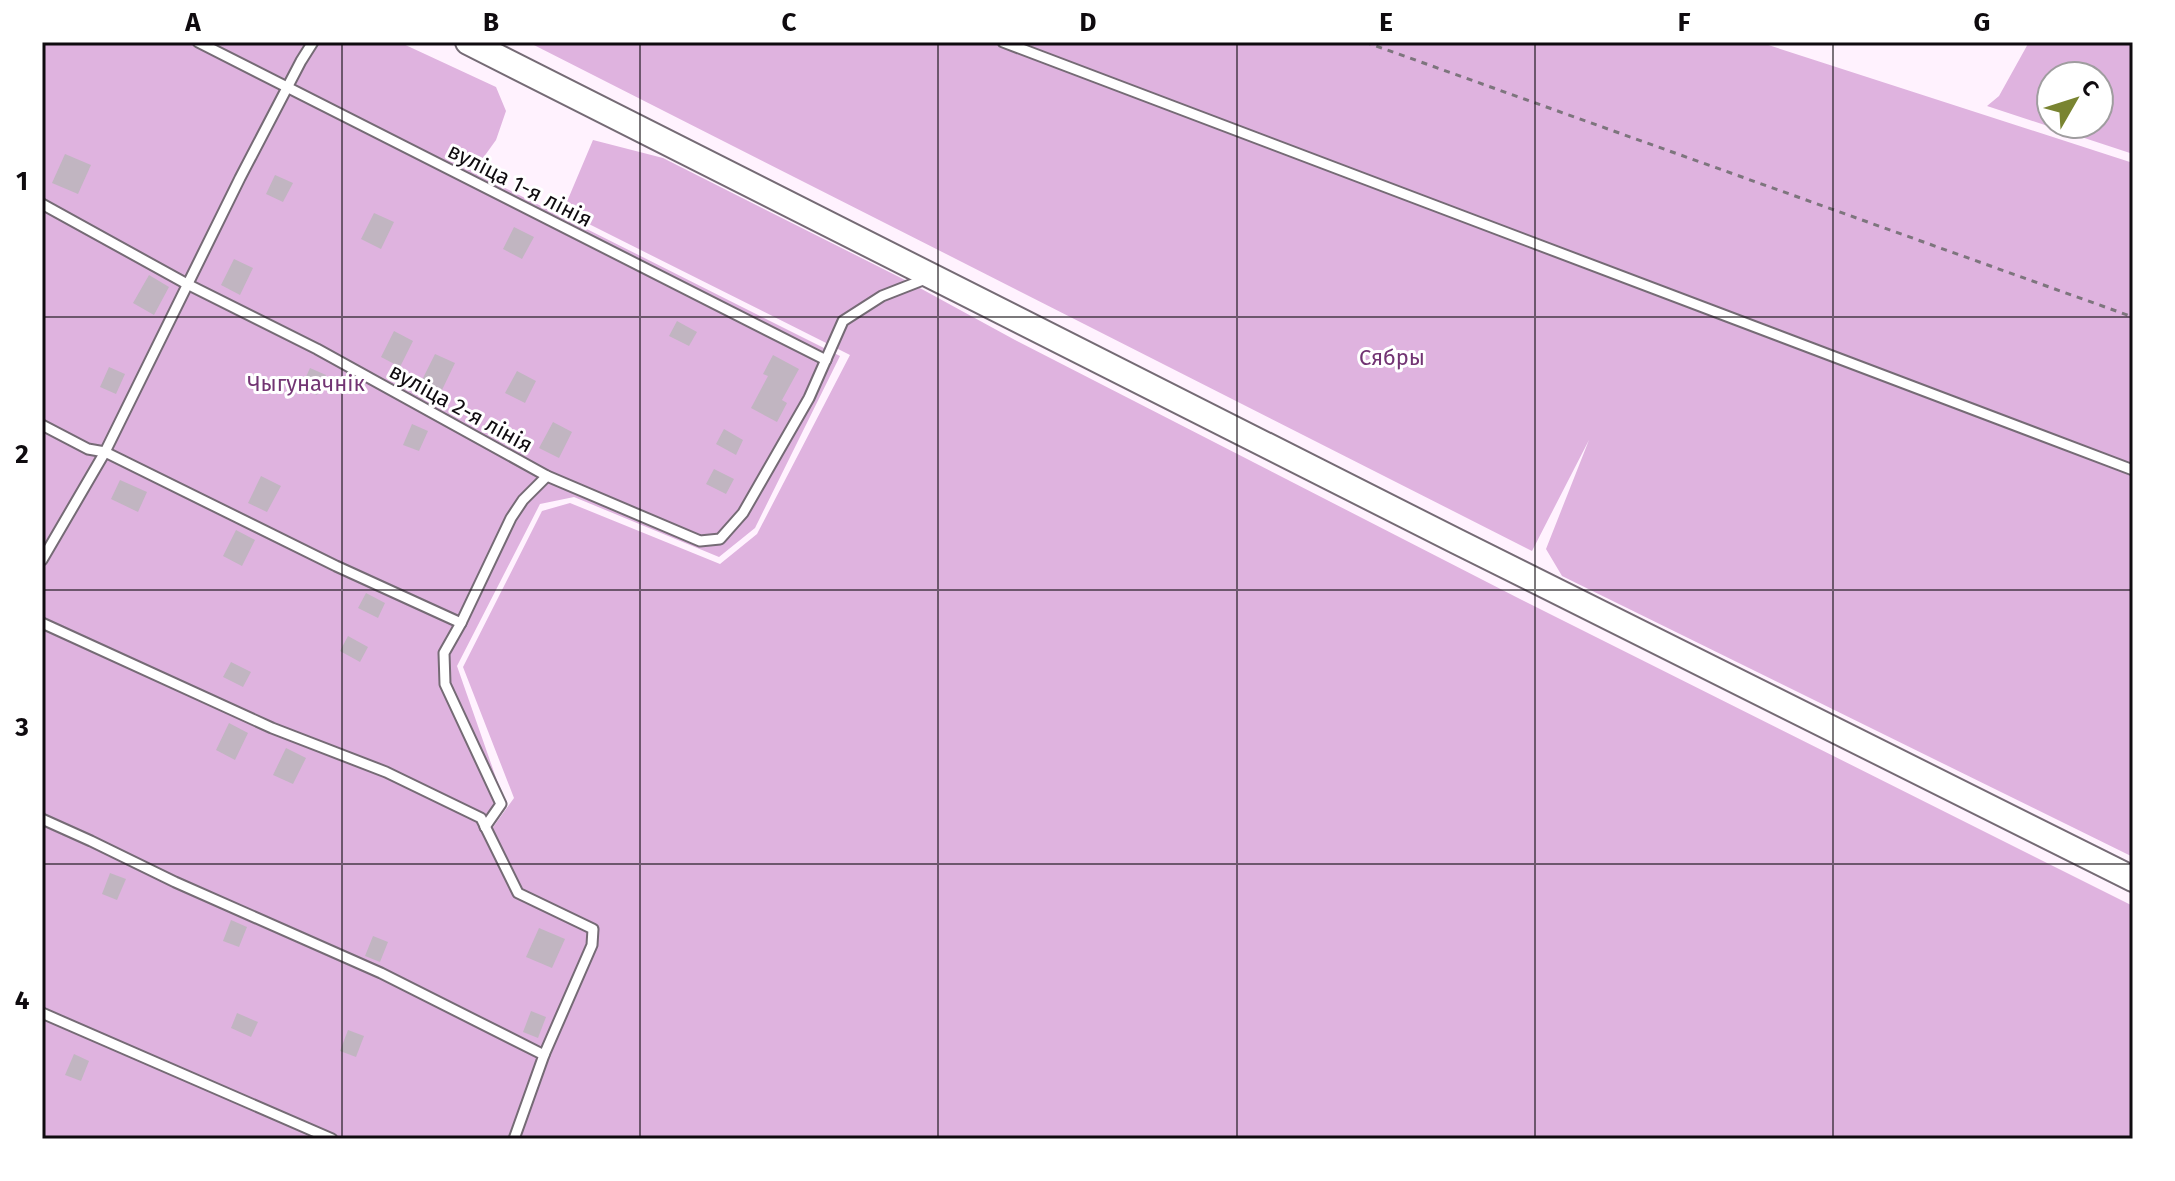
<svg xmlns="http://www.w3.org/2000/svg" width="2175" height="1181" viewBox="0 0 2175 1181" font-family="'Fira Sans',sans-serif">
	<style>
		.green { fill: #dfb3df; fill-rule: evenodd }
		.building { fill: #c1b5c1 }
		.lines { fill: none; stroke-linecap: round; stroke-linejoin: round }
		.service-casing { stroke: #756b75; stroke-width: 13 }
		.secondary-casing { stroke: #756b75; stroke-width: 28 }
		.path { stroke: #7d757d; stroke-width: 3; stroke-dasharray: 6 6; stroke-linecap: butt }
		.service { stroke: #fff; stroke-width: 9 }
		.secondary { stroke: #fff; stroke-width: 24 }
		.grid { fill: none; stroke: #0f0b0f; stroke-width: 2; stroke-opacity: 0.55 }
		.labels { text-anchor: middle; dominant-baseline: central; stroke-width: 6; stroke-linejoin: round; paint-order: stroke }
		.street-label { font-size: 22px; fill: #0f0b0f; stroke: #fff }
		.park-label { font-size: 22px; fill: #723473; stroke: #fff }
		.neatline { fill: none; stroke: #0f0b0f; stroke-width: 3 }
		.grid-label { font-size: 26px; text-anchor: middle; font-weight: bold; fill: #0f0b0f }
	</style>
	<rect width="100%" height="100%" fill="#fff2fe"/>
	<!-- green -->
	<g class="green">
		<path d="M42,42H399L496,87L506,111L496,140L473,172L840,356L755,528L719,557L574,497L540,504L457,666L502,795L480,827L516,877L491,830L514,798L463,667L542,511L570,503L720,564L757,534L850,355L563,211L593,140L663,158L907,281L1015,340L1520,599L2133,906V1139H42Z"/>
		<path d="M528,42H1759L2133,163V857L1562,576L1546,549L1589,440L1532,551Z"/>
		<path d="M2029,42H2133V154L1987,106L1999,96ZM2099,76V124H2051V76Z"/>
	</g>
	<!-- building -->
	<g class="building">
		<path d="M65,154L91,165L78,194L52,183Z"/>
		<path d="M275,175L293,183L283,202L266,194Z"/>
		<path d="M374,213L394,222L381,249L361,239Z"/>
		<path d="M514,227L534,237L522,259L503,249Z"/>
		<path d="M234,259L253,268L240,295L221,285Z"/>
		<path d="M149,275L169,287L154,315L133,303Z"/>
		<path d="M677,321L697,332L689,346L669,336Z"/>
		<path d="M394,331L413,341L400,367L381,357Z"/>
		<path d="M435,354L455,363L442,390L422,380Z"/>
		<path d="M773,355L799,369L782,400L787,403L777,422L751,408L768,376L763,374Z"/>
		<path d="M109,367L125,374L116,394L100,387Z"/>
		<path d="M310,368L326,375L317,395L301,388Z"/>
		<path d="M517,371L536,381L525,403L505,393Z"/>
		<path d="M553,422L572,432L559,458L539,448Z"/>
		<path d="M412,424L428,431L419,451L403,445Z"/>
		<path d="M724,429L743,440L736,455L716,444Z"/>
		<path d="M714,469L734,479L726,494L706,484Z"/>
		<path d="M261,476L281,486L267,512L248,503Z"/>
		<path d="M120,480L147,492L138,512L111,499Z"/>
		<path d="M236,530L255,540L242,566L223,556Z"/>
		<path d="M366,593L385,603L378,618L358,608Z"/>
		<path d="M348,636L368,647L360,662L340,651Z"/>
		<path d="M231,662L251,672L243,687L223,677Z"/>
		<path d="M229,723L248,733L235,760L216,750Z"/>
		<path d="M286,748L306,758L293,784L273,775Z"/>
		<path d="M110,873L126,879L117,900L102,894Z"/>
		<path d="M231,920L247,927L239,947L223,941Z"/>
		<path d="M539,928L565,939L552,968L526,957Z"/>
		<path d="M373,936L388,942L380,962L365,956Z"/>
		<path d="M531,1011L546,1017L538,1038L523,1032Z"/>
		<path d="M237,1013L258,1022L251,1037L231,1028Z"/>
		<path d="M348,1030L364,1036L356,1057L340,1051Z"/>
		<path d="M74,1054L89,1061L81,1081L65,1075Z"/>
	</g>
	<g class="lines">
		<defs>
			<g id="service">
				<path d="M198,42L826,360"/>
				<path d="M1003,42L2133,470"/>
				<path d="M42,204L187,284L317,349L547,476L700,541L720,539L743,513L809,398L843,321L882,296L928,278"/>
				<path d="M42,425L88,449L105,452L336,566L461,623"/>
				<path d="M42,560L105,452L240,178L301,61L313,42"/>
				<path d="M42,623L272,728L386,772L481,818L518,893L593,929L592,945L544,1055"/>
				<path d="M42,819L91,841L175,882L381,973L544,1055L514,1139"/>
				<path d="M485,827L501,804L445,684L444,653L461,623L511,518L523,500L547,476"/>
				<path d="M42,1013L332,1139"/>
			</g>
			<path id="secondary" d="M468,42L1456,541L2133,879"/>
		</defs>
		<!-- service casing -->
		<use href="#service" class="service-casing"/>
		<!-- secondary casing -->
		<use href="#secondary" class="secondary-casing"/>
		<!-- path -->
		<path class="path" d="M1365,42L2133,317"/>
		<!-- service -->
		<use href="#service" class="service"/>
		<!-- secondary -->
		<use href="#secondary" class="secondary"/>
	</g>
	<!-- grid -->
	<path class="grid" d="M342,42V1139M640,42V1139M938,42V1139M1237,42V1139M1535,42V1139M1833,42V1139M42,317H2133M42,590H2133M42,864H2133"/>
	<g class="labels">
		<!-- street labels -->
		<g class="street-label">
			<text transform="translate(520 185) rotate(27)">вуліца 1-я лінія</text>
			<text transform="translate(461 408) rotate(29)">вуліца 2-я лінія</text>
		</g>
		<!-- park labels -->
		<g class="park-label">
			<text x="1392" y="357">Сябры</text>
			<text x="306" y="383">Чыгуначнік</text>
		</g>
	</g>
	<!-- border -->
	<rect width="2175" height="1181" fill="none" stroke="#ffffff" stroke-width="88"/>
	<!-- north arrow -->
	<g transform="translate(2075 100) rotate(51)"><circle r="38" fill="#ffffff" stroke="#9f9d9f" stroke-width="2"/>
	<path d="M0-6L14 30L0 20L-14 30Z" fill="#798431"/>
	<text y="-12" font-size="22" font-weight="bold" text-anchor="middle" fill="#0f0b0f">С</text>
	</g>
	<rect x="44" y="44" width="2087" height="1093" class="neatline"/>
	<g class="grid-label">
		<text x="193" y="31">A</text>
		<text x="491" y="31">B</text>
		<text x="789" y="31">C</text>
		<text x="1088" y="31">D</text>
		<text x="1386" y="31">E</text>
		<text x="1684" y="31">F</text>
		<text x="1982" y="31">G</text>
		<text x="22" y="190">1</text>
		<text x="22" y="463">2</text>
		<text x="22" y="736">3</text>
		<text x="22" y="1009">4</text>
	</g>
</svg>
